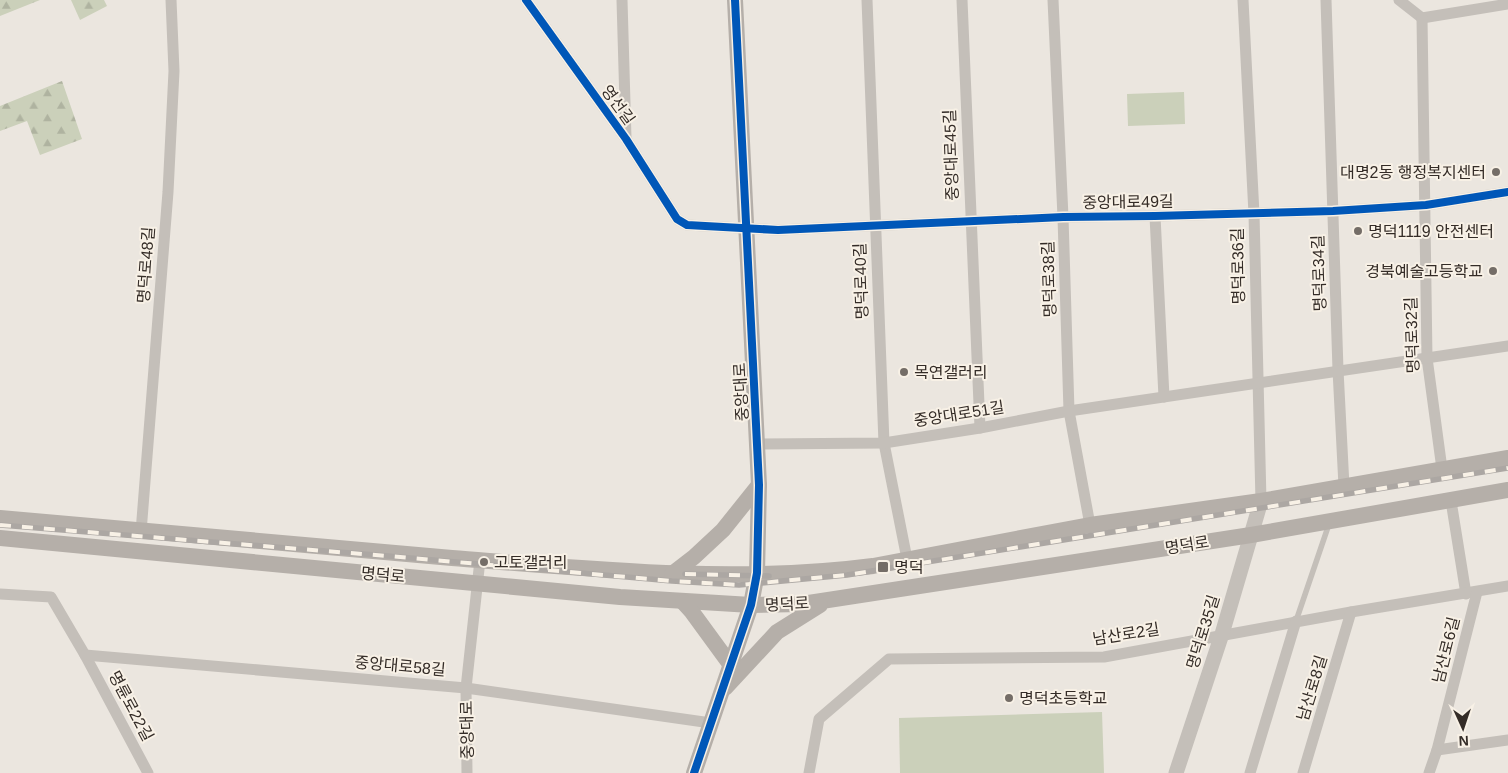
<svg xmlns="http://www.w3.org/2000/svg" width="1508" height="773" viewBox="0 0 1508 773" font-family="Helvetica,'Noto Sans KR',sans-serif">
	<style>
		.forest { fill: url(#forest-firs) }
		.park { fill: #cbd0ba }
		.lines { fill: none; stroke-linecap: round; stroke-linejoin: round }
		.service { stroke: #c4bfb9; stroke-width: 5.5 }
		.minor { stroke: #c4bfb9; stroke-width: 11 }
		.tertiary { stroke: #c4bfb9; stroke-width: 15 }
		.secondary { stroke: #b5afa9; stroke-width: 16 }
		.rail-casing { stroke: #aca7a3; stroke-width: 5.5 }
		.rail { stroke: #f8f1e6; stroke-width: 4; stroke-dasharray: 11; stroke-linecap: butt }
		.cycleway-casing { stroke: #f8f1e6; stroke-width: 11 }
		.cycleway { stroke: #0057b8; stroke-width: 8 }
		.poi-dot { fill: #746d67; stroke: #f8f1e6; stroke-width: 2 }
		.labels { text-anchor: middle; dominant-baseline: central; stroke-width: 4; stroke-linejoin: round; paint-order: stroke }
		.street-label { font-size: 16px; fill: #342c27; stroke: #f8f1e6 }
		.poi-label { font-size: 16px; fill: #342c27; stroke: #f8f1e6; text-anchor: start }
	</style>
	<defs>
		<pattern id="forest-firs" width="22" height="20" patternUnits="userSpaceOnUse" patternTransform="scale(1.25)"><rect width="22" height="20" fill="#cbd0ba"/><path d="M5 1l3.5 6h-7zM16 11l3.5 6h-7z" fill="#afb3a0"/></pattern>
	</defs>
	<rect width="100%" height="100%" fill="#ebe6df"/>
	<!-- forest -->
	<g class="forest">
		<path d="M0,0H40L0,16Z"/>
		<path d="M71,0H104L107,6L80,20Z"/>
		<path d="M62,81L82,139L40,155L27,121L0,131V106Z"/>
	</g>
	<!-- park -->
	<g class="park">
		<path d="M1184,92L1185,124L1128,126L1127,94Z"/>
		<path d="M1102,712L1104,773H900L899,718Z"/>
	</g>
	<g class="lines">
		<!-- service -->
		<path class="service" d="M1296,621L1329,524"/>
		<!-- minor -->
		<g class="minor">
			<path d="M526,0L626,139L677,219L687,225L778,230L1063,217L1155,216L1333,211L1426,205L1508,192"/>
			<path d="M622,0L626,138"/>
			<path d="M867,0L884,443L907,559"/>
			<path d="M962,0L980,428"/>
			<path d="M1053,0L1063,217L1069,411L1090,525"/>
			<path d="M1243,0L1254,214L1261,501"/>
			<path d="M1326,0L1338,370L1344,486"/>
			<path d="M1399,0L1422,18L1508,4"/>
			<path d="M1422,18L1427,358L1442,469"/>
			<path d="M1155,216L1164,397"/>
			<path d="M757,444L884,443L980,428L1069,411L1508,346"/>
			<path d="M1451,501L1466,594"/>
			<path d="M141,532L168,192L174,71L171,0"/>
			<path d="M0,594L51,597L85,655L148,773"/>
			<path d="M85,655L466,688L711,723"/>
			<path d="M1437,750L1508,740"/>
			<path d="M467,773L466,688L480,560"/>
			<path d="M809,773L819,719L889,659L1104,657L1351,612L1508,586"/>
			<path d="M1250,773L1296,621"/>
			<path d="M1303,773L1351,612"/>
			<path d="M1429,773L1437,750L1477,592"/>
		</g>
		<!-- tertiary -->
		<path class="tertiary" d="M1176,773L1222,634L1261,501"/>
		<!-- secondary -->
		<g class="secondary">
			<path d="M0,518C150,532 301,545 452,558C589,569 736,584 873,566L1090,525L1261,501L1508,458"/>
			<path d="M0,538L620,597L751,605L802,604L1251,535L1508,490"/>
			<path d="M672,574L694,557L723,530L759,485"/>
			<path d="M683,602L692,612L730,664"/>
			<path d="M725,688L777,632L820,605"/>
			<path d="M694,773L751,605L757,573L759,485L735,0"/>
		</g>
		<defs>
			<g id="rail">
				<path d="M0,525L388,556L672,581L739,585L847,575L1508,468"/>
				<path d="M685,574L769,576"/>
			</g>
		</defs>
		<!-- rail casing -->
		<use href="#rail" class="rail-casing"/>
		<!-- rail -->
		<use href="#rail" class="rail"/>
		<defs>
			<g id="cycleway">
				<path d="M526,0L626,139L677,219L687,225L778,230L1063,217L1155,216L1333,211L1426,205L1508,192"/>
				<path d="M694,773L751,605L757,573L759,485L735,0"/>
			</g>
		</defs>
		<!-- cycleway casing -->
		<use href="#cycleway" class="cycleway-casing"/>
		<!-- cycleway -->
		<use href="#cycleway" class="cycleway"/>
	</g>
	<!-- markers -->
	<g class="poi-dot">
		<circle cx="1496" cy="172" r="5"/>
		<circle cx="1358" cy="231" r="5"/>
		<circle cx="1493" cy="271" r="5"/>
		<circle cx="904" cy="372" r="5"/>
		<circle cx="484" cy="562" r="5"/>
		<rect x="877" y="561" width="12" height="12" rx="2.5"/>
		<circle cx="1009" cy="698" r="5"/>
	</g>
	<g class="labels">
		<!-- street labels -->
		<g class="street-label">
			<text transform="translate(618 105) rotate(54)">영선길</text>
			<text transform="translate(951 155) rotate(-92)">중앙대로45길</text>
			<text transform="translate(1128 202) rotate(-1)">중앙대로49길</text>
			<text transform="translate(146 265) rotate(-86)">명덕로48길</text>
			<text transform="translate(1238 266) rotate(-91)">명덕로36길</text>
			<text transform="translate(1319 273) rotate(-92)">명덕로34길</text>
			<text transform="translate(1049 279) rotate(-92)">명덕로38길</text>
			<text transform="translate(861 281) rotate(-92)">명덕로40길</text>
			<text transform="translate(1412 335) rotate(-92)">명덕로32길</text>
			<text transform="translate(741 392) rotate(-93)">중앙대로</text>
			<text transform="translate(959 414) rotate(-9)">중앙대로51길</text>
			<text transform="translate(1187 545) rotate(-9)">명덕로</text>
			<text transform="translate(383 575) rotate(5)">명덕로</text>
			<text transform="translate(787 604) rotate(-3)">명덕로</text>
			<text transform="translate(1203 632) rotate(-73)">명덕로35길</text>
			<text transform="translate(1126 634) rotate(-9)">남산로2길</text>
			<text transform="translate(1446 650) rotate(-76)">남산로6길</text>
			<text transform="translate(400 666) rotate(5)">중앙대로58길</text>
			<text transform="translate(1312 688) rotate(-73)">남산로8길</text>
			<text transform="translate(131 706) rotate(62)">명륜로22길</text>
			<text transform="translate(467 730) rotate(-91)">중앙대로</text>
		</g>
		<!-- poi labels -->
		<g class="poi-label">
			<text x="1486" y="172" text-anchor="end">대명2동 행정복지센터</text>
			<text x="1368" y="231">명덕1119 안전센터</text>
			<text x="1483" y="271" text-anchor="end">경북예술고등학교</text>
			<text x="914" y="372">목연갤러리</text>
			<text x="494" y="562">고토갤러리</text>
			<text x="894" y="567">명덕</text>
			<text x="1019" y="698">명덕초등학교</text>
		</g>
	</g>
	<!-- north arrow -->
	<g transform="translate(1463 728) rotate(177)" stroke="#f8f1e6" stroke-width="4" paint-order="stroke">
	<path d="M0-4L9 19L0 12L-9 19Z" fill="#342c27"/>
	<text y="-8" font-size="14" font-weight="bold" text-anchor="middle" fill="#342c27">N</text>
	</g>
</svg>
